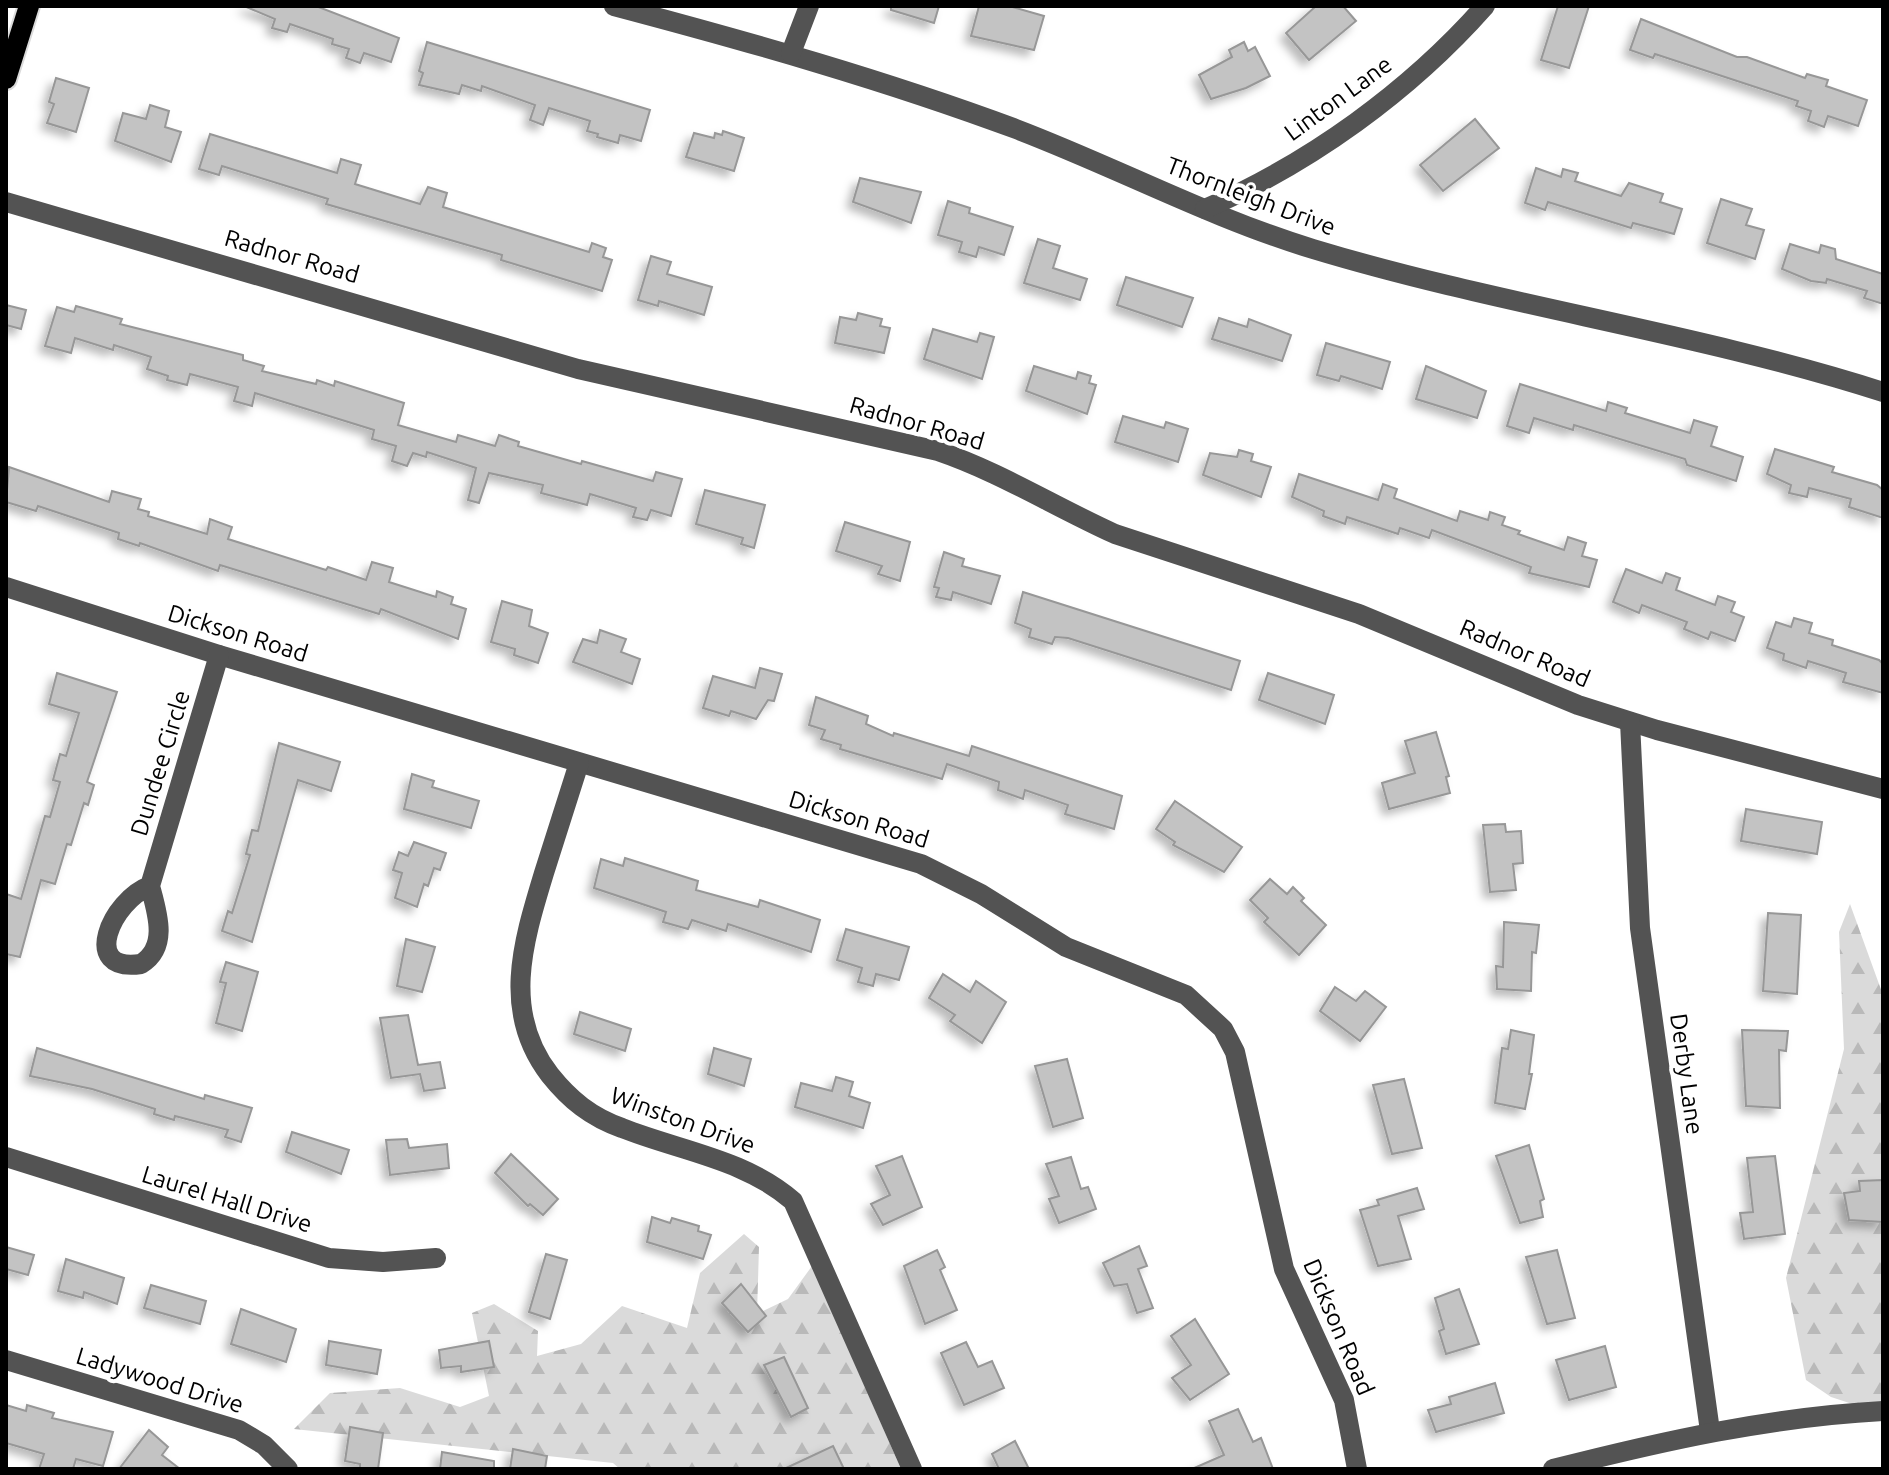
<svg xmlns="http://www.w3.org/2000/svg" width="1889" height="1475" viewBox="0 0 1889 1475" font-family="Ubuntu,sans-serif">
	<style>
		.forest { fill: url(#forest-firs) }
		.building { fill: #c3c3c3; stroke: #979797; stroke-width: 2; filter: url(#shadow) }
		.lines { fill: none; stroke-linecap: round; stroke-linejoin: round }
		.major-casing { stroke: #dbdbdb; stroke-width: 24 }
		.minor { stroke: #535353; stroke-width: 20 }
		.major { stroke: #000; stroke-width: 20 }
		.labels { text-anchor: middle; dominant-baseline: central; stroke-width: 8; stroke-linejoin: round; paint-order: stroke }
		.street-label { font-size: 24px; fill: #000; stroke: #fff }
	</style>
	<defs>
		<pattern id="forest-firs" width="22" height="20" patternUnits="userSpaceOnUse" patternTransform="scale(2)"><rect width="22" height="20" fill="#dadada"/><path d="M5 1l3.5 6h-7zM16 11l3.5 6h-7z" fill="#b9b9b9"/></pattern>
		<filter id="shadow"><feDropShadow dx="-6" dy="6" stdDeviation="4" flood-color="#0004"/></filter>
	</defs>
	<rect width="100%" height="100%" fill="#fff"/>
	<!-- forest -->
	<g class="forest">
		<path d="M1850,904L1883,995V1414L1831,1397L1806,1380L1786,1278L1844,1049L1839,932Z"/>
		<path d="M744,1234L759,1247L757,1314L788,1299L812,1266L901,1469H620L613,1463L294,1429L330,1393L400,1388L460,1407L489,1396L472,1313L494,1304L538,1331L537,1356L581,1344L622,1306L687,1328L700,1273Z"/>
	</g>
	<!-- building -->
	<g class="building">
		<path d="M244,6H316L399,38L391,62L364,53L360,63L346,58L349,49L332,44L333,39L290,24L287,32L272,28L275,19Z"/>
		<path d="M891,6H939L934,23L891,10Z"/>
		<path d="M979,6H1009L1044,16L1034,50L971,36Z"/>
		<path d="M1316,6H1343L1356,21L1309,60L1286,33Z"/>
		<path d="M1558,6H1589L1569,68L1541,60Z"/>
		<path d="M1641,19L1737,57H1747L1805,78L1807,74L1828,80L1826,86L1867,100L1858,126L1828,116L1824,127L1808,121L1811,111L1796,106L1798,101L1655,54L1653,58L1630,50Z"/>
		<path d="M427,42L650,110L641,141L620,135L618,143L597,137L598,134L587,131L590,121L549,108L543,125L530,120L535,105L482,86L481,91L462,85L459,94L419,85L423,73L419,71Z"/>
		<path d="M1244,42L1248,51L1255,47L1270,76L1246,88L1211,99L1199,75L1232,57L1229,50Z"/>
		<path d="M56,78L89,88L76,132L47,123L54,104L49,102Z"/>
		<path d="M150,105L169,111L165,127L181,132L171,162L115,141L123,113L146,119Z"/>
		<path d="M1475,119L1499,148L1443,191L1420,165Z"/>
		<path d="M723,131L744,138L734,171L686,157L694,133L714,138L715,133L722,135Z"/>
		<path d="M210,134L337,173L341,159L361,165L355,184L420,204L428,187L447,193L443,207L589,252L592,243L606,248L603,257L612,260L602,291L501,260L502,255L326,204L328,199L222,166L219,175L199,169Z"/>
		<path d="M1536,168L1561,177L1563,169L1578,173L1575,181L1621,196L1629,183L1663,194L1660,202L1682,209L1674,234L1633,223L1631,228L1548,202L1545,210L1525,203Z"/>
		<path d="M860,178L921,192L911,223L853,202Z"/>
		<path d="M1721,199L1752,209L1746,225L1764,230L1755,259L1707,243Z"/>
		<path d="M948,201L970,208L969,213L1013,227L1004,255L979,247L976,257L959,252L962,242L938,235Z"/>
		<path d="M1038,239L1060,246L1053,268L1087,279L1080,300L1024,283Z"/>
		<path d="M1790,244L1819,253L1821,245L1835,249L1836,259L1883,274V304L1864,298L1867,291L1827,279L1826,283L1811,281L1782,269Z"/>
		<path d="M651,256L671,262L667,274L712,287L704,315L659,301L658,306L638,300Z"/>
		<path d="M1126,277L1193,298L1182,327L1117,305Z"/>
		<path d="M6,305L26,310L21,329L6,325Z"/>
		<path d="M76,306L122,319L120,324L243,355V360L264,366L262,371L316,384L317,380L334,386L335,381L404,403L398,425L456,442L458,435L495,446L499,435L519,442L518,446L581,464L582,461L653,481L656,472L682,479L671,516L651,510L647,520L633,517L636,508L590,494L587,505L541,493L543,485L489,473L479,503L468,500L476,468L427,452L426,457L413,453L407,466L392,461L396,446L372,439L374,430L255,393L252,406L234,401L238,387L190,374L187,385L167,380L168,376L147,369L151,357L114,345L113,350L75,338L71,353L45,346L57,307L74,312Z"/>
		<path d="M858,313L882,319L880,326L890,328L884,353L835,343L840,317L856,320Z"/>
		<path d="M1219,318L1247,327L1249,319L1291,335L1282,361L1212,339Z"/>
		<path d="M933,329L977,342L980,333L994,337L982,379L924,359Z"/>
		<path d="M1326,343L1390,362L1382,389L1341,376L1339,381L1317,375Z"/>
		<path d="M1034,366L1076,379L1078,372L1091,376L1089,383L1096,385L1087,414L1026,391Z"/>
		<path d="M1426,366L1486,391L1477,418L1416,399Z"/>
		<path d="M1520,384L1606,411L1608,402L1627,408L1625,413L1690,433L1694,420L1717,427L1711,446L1743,457L1736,481L1687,465L1685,459L1574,425L1573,430L1534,418L1529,433L1507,426Z"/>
		<path d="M1123,416L1164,428L1166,422L1188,429L1178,462L1115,442Z"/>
		<path d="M1775,449L1834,467L1832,472L1877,485L1883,490V518L1849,507L1851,499L1809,488L1807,497L1789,493L1791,485L1767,474Z"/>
		<path d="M1239,450L1253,454L1251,461L1271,467L1261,497L1203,475L1210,453L1237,457Z"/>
		<path d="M9,467L109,502L112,491L141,499L138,509L149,512L148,516L207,534L210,519L232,527L228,539L326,570L328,567L366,580L372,562L393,568L389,582L436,597L437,591L453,597L451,604L466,609L458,639L381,609L379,614L220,565L218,571L140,543L139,546L118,539L119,533L38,506L36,511L6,502Z"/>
		<path d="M1299,474L1378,500L1383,484L1397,489L1394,498L1457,521L1460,511L1488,520L1490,512L1505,517L1502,525L1520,531L1518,534L1564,550L1568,537L1586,543L1582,556L1597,560L1589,587L1529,573L1531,567L1432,530L1429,538L1400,528L1398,534L1347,517L1345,524L1323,516L1324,511L1292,497Z"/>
		<path d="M705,490L765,505L754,548L741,544L743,538L696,524Z"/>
		<path d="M845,522L910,542L900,581L878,574L882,566L836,551Z"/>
		<path d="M944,552L964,559L962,566L1000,576L991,604L953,592L951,600L936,597L939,588L934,587Z"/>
		<path d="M1626,569L1662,583L1666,573L1680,578L1676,590L1715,605L1718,596L1735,602L1731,612L1744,617L1735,641L1711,632L1708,639L1684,629L1687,622L1642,605L1639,613L1613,602Z"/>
		<path d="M1023,592L1240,661L1231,690L1068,638L1055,637L1052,644L1029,637L1031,629L1015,623Z"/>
		<path d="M502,601L532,610L529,626L548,633L538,663L514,655L515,649L491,642Z"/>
		<path d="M1794,618L1812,623L1809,633L1833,640L1832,645L1879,660L1883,664V693L1843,682L1846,673L1808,661L1806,668L1783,660L1784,654L1767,648L1776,622L1791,627Z"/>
		<path d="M600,630L626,639L621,652L640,659L632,684L573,662L583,639L597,643Z"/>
		<path d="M760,668L782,674L774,701L768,700L756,719L731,711L729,716L703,708L713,676L755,688Z"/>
		<path d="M57,673L117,692L87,782L94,785L88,805L84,803L71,845L67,844L55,884L41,880L20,957L6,954V894L21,899L45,816L50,817L60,782L53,780L60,754L66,756L79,713L49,704Z"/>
		<path d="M1268,673L1334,695L1325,724L1259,700Z"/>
		<path d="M816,697L868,716L866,724L893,736L894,733L969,756L972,746L1122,796L1114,829L1065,814L1068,805L1025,790L1023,799L998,790L999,782L947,764L942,779L840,749L841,745L821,739L825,730L809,725Z"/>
		<path d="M1436,732L1449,776L1446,777L1450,793L1389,809L1382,783L1415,773L1405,741Z"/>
		<path d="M279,743L340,762L331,791L298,780L252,942L222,931L228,911L232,913L250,855L246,854L252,830L258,831Z"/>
		<path d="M412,774L434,781L432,787L479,801L471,828L404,809Z"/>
		<path d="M1175,801L1242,847L1224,872L1173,845L1175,842L1156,829Z"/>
		<path d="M1746,809L1822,822L1817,854L1741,841Z"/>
		<path d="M1505,824L1506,832L1521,831L1523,863L1513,864L1516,890L1490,892L1483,825Z"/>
		<path d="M414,842L446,853L440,870L434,868L428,886L424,884L417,907L395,898L402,873L393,870L399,852L408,856Z"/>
		<path d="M625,858L698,881L696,890L758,907L760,900L820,920L811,952L728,924L726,931L692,920L688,929L663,922L666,912L594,888L601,859L623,866Z"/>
		<path d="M1270,879L1287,894L1293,887L1304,898L1301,901L1326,925L1299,955L1264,922L1268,918L1250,900Z"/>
		<path d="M1768,913L1801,915L1797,994L1763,991Z"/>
		<path d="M1504,922L1539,925L1536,953L1532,952L1531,991L1497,989L1496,966L1503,967Z"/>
		<path d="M846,929L909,947L899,980L876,974L873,986L858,982L862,968L837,960Z"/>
		<path d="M406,939L435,947L422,992L397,986Z"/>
		<path d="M226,962L258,972L242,1031L216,1023L226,983L220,982Z"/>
		<path d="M943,974L970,992L976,981L1006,1002L982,1043L950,1021L955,1015L929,998Z"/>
		<path d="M1335,987L1356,1001L1365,991L1386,1007L1360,1041L1320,1011Z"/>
		<path d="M580,1012L631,1029L625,1051L574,1034Z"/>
		<path d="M408,1015L418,1065L440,1062L445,1088L424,1091L420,1074L391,1078L380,1018Z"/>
		<path d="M1511,1030L1534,1035L1529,1074H1532L1525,1109L1495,1103L1502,1048L1508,1049Z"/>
		<path d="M1742,1030L1788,1031L1786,1051L1779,1050L1780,1108L1746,1106Z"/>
		<path d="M37,1048L204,1099L205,1095L252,1108L241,1142L225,1137L228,1130L175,1116L174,1120L154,1114L155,1109L92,1089L30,1076Z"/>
		<path d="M714,1048L751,1059L744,1086L708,1074Z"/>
		<path d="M1067,1059L1083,1118L1053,1127L1035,1066Z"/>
		<path d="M836,1077L853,1082L849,1096L870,1103L863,1128L795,1107L801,1083L832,1091Z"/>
		<path d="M1404,1079L1422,1148L1392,1154L1373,1085Z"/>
		<path d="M292,1132L349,1150L341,1174L286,1152Z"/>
		<path d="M407,1139L409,1148L447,1144L449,1168L390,1175L386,1140Z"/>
		<path d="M1529,1145L1544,1199L1540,1201L1543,1217L1520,1223L1496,1156Z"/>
		<path d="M511,1154L558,1199L543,1215L530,1204L528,1206L495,1173Z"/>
		<path d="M902,1156L922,1207L883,1225L871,1204L890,1195L876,1166Z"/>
		<path d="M1775,1156L1785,1234L1744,1239L1740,1213L1753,1212L1747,1158Z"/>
		<path d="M1071,1157L1081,1189L1088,1187L1096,1209L1059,1223L1049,1199L1059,1196L1046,1164Z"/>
		<path d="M1883,1180V1222L1849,1220L1844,1193L1860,1191L1859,1181Z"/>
		<path d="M1417,1188L1424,1209L1398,1216L1411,1259L1378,1266L1360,1210L1379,1205L1377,1200Z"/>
		<path d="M652,1217L670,1223L672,1218L699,1226L698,1231L711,1235L703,1259L647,1242Z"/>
		<path d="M1139,1246L1147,1266L1138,1269L1153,1308L1137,1313L1127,1284L1114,1286L1103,1263Z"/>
		<path d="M6,1247L34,1255L28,1275L6,1269Z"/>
		<path d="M937,1250L945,1267L940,1270L957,1310L925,1324L904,1266Z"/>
		<path d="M1557,1250L1575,1318L1547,1324L1526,1257Z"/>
		<path d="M546,1254L567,1260L550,1319L529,1312Z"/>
		<path d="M66,1259L124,1278L117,1304L84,1292L83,1298L58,1291Z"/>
		<path d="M741,1284L766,1316L748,1332L722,1303Z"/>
		<path d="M151,1285L206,1301L200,1324L144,1308Z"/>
		<path d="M1459,1289L1479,1344L1446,1354L1439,1331L1444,1329L1435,1298Z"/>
		<path d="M241,1309L296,1329L286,1362L231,1344Z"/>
		<path d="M1195,1319L1229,1374L1190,1400L1172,1378L1191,1365L1171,1336Z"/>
		<path d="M329,1341L381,1350L377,1374L326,1365Z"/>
		<path d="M489,1341L494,1367L461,1372V1366L441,1368L439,1350Z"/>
		<path d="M966,1342L978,1367L992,1361L1004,1388L964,1405L941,1353Z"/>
		<path d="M1605,1346L1616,1387L1569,1400L1556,1360Z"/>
		<path d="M784,1357L808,1408L791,1417L764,1365Z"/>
		<path d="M1495,1383L1504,1413L1436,1432L1428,1410L1451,1404L1449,1397Z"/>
		<path d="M6,1405L26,1411L27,1405L54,1413L52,1418L113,1432L103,1466L76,1459L73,1469H39L44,1454L6,1443Z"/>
		<path d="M1238,1409L1253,1442L1261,1438L1273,1469H1192L1224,1455L1209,1421Z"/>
		<path d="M350,1427L383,1433L378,1469H360V1464L345,1461Z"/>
		<path d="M149,1430L168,1447L162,1455L180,1469H119Z"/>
		<path d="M1015,1441L1029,1469H999L992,1454Z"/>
		<path d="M833,1446L844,1469H784Z"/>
		<path d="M513,1449L547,1456L545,1469H510Z"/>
		<path d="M442,1452L494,1461V1469H440Z"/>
	</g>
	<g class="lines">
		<defs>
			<path id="major" d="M6,79L29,6"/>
		</defs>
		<!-- major casing -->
		<use href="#major" class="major-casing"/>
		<!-- minor -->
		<g class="minor">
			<path d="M614,6C750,42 884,80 1016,129C1116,167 1211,218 1313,249C1501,306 1696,332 1883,392"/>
			<path d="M791,53L809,6"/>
			<path d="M6,202L578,369L938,451C1000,472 1055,507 1115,534L1359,614L1578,705L1657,730L1883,789"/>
			<path d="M1205,209C1310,163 1409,92 1485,6"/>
			<path d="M6,587L219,655L921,864L981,894L1066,947L1186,995L1223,1029L1235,1052L1284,1269L1344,1400L1357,1469"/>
			<path d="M1630,722L1640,928L1710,1431"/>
			<path d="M579,763C567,800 556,836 544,873C523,942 501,1012 550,1075C570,1100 591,1117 622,1128C680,1151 745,1159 793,1201L912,1469"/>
			<path d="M150,886C112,900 79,973 141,964C169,947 157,912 150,886L219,655"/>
			<path d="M6,1157L329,1258L383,1262L436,1258"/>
			<path d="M6,1360L239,1430L264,1445L288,1469"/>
			<path d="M1553,1469C1663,1441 1770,1417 1883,1411"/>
		</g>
		<!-- major -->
		<use href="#major" class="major"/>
	</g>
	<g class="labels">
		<!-- street labels -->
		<g class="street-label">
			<text transform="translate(1338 98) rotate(-36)">Linton Lane</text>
			<text transform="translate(1251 196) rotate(21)">Thornleigh Drive</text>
			<text transform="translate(292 256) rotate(16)">Radnor Road</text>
			<text transform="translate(917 423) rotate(16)">Radnor Road</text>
			<text transform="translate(238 633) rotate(17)">Dickson Road</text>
			<text transform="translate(1525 653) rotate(23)">Radnor Road</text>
			<text transform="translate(160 763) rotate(-73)">Dundee Circle</text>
			<text transform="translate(859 819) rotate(17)">Dickson Road</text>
			<text transform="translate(1687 1074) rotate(82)">Derby Lane</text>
			<text transform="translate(683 1120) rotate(20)">Winston Drive</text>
			<text transform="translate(227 1199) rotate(17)">Laurel Hall Drive</text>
			<text transform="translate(1339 1327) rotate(67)">Dickson Road</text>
			<text transform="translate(160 1380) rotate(17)">Ladywood Drive</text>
		</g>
	</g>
	<!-- border -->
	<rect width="1889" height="1475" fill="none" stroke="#000000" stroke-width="16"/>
</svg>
